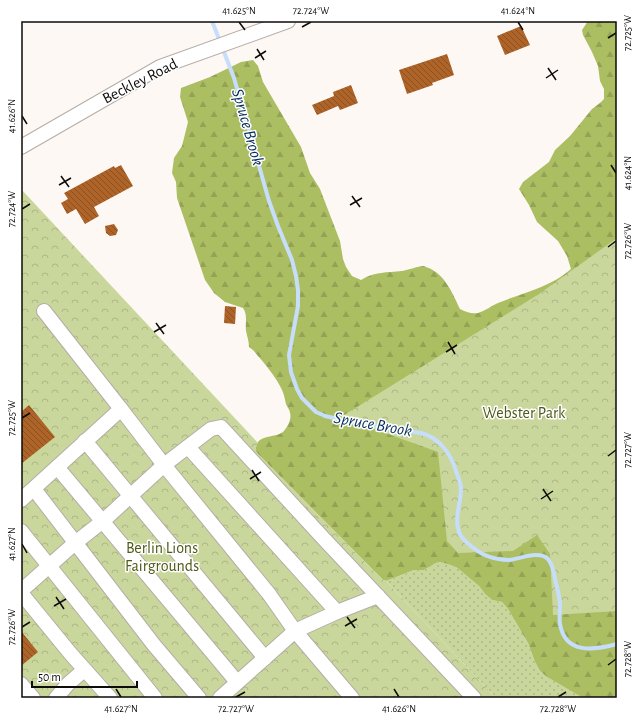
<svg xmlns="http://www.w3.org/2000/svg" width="638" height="719" viewBox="0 0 638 719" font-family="'Alegreya Sans',sans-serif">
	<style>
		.grass { fill: url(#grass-dots) }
		.forest { fill: url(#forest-firs) }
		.park { fill: url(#park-crowns) }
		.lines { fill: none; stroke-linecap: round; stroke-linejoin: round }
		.stream { stroke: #c6defb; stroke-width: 4 }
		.building { fill: url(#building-back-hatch) }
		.minor-casing { stroke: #b5ada7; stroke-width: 16 }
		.minor { stroke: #fff; stroke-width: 14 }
		.ticks { fill: none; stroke: #0e0b09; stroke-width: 1.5 }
		.labels { text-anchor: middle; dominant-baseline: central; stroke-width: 3; stroke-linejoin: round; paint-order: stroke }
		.street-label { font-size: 16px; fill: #0e0b09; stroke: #fff }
		.park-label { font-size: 16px; fill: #4f5a17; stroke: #fff }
		.water-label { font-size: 17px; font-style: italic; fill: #052e5a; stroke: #fff }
		.neatline { fill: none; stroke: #0e0b09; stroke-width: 1.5 }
		.ticks-label { font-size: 10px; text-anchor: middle; fill: #0e0b09 }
	</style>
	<defs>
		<pattern id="grass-dots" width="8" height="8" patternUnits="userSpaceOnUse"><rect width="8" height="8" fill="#cad79c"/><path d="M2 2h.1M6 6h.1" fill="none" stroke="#acb785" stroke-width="1.8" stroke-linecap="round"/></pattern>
		<pattern id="forest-firs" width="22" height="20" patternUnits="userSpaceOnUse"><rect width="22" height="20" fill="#acbe62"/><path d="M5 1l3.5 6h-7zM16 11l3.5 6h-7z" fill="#93a254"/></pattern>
		<pattern id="park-crowns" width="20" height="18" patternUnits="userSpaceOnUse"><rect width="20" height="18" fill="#cad79c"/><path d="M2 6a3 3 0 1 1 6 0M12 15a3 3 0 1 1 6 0" fill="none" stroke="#acb785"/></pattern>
		<pattern id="building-back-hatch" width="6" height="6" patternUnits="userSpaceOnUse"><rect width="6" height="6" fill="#ae6428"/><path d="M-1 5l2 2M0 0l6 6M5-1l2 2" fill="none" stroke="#8c5121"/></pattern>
	</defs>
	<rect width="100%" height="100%" fill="#fef8f5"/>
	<!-- grass -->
	<path class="grass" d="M441,562L456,567L479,586L485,594L492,600L502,602L508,609L528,643L535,662L540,671L547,677L583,698H496L386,581L414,570H424L436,563Z"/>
	<!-- forest -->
	<path class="forest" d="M588,21H617V697L583,698L547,677L540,671L535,662L528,643L508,609L502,602L492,600L485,594L479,586L456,567L441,562L436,563L424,570H414L386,581L383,580L256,452C254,433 274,439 283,432C287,428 292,419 290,413C290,410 287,407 286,404C285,400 284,394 282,390C276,376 263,362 253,350L249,347C249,341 247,336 246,331C245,323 248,315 243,308L225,302L214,293L205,280L177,198L176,182L172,173L174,158L182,146L188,122L180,97L181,88L210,77L241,62L253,60L258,66L263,82L301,147L310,173L320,189L340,241L343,259L346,267L352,276L361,280C376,271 386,273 402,271C408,270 419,266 423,266C425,266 427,268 429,268C445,275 453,294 460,309C466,312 471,314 478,313C485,311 491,306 498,303C522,293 551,287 571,269L567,256L558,241L537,222L529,205L519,189L523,182L549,162L555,150L570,136L592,109L600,103L604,99V89L600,81L598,66L592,52L583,35L582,30Z"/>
	<!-- park -->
	<g class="park">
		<path d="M21,189L258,443L256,447V452L383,580L386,581L496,698H21Z"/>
		<path d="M617,238V611L553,615L550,554L537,535L513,551L458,553L447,541L438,452L341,417L539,294Z"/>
	</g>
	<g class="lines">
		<!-- stream -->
		<path class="stream" d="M212,21L234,78L269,201L278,226L292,260L296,276L298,290V306L289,355L291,372L297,389L302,398L316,412L325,416L355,423L421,433C441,438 452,456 457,474C459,479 461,484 461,489C461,503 454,518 459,532C461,538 467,543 472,547C483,556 496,560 509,560C520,559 539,550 548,559C552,564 554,572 555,579C557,587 559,595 560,603C560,610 559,617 560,624C565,655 595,650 617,644"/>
	</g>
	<!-- building -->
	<g class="building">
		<path d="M521,26L530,45L505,55L497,36Z"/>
		<path d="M447,54L454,75L432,83L433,85L407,94L399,70Z"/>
		<path d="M351,85L358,103L340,110L338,106L317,115L312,105L334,96L333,92Z"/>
		<path d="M121,165L133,186L94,207L99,216L85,224L76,209L67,214L61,203L68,199L64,193L114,166L115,168Z"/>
		<path d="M114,224L118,230L116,235L110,236L106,233L105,226Z"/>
		<path d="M225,306L236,307L235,324L224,323Z"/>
		<path d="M29,405L55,437L21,464V412Z"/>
		<path d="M21,631L38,652L21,666Z"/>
	</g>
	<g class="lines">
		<defs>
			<g id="minor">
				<path d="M21,147L160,67L288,21"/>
				<path d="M121,409L164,465L269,594L295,631L220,698"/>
				<path d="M85,441L265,658"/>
				<path d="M188,447L337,612L295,631L352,698"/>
				<path d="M57,467L237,682"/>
				<path d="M34,489L154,645L199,698"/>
				<path d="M21,500L121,409L44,311"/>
				<path d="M21,531L155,698"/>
				<path d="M21,591L75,543L103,521L164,465L211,429L221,427L324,539L474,698"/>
				<path d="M21,593L70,653L110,698"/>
				<path d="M337,612L378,596"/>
				<path d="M21,684L33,698"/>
				<path d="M56,698L68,684L84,670"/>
			</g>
		</defs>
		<!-- minor casing -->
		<use href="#minor" class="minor-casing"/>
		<!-- minor -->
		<use href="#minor" class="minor"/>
	</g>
	<!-- ticks -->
	<path class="ticks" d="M239,22L245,30M518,22L523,30M302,27L311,22M608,38L616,33M257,49L264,60M255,58L266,51M548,68L556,80M546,78L558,70M22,116L27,124M611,165L616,173M61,176L69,187M59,185L71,178M352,196L360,207M350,205L362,198M22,209L30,204M608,247L616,241M156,323L164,334M154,332L166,325M448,342L455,354M446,352L457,345M22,418L30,413M608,456L616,450M252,470L259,481M250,479L261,472M543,489L551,501M541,499L553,491M22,544L27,553M56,597L64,609M54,606L66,599M347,617L355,628M345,626L357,619M22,627L30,622M608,665L616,659M116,689L121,697M394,689L399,697M236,697L245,692M558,697L566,692"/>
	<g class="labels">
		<!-- street labels -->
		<g class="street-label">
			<text transform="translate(140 81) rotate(-27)">Beckley Road</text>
		</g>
		<!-- park labels -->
		<g class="park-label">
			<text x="524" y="413">Webster Park</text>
			<text x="162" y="548">Berlin Lions<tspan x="162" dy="18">Fairgrounds</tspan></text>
		</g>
		<!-- water labels -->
		<g class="water-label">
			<text transform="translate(248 127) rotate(74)">Spruce Brook</text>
			<text transform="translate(373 424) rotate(10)">Spruce Brook</text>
		</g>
	</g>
	<!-- border -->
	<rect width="638" height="719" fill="none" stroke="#ffffff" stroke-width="44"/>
	<!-- scale -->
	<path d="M32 681v6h105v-6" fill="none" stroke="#0e0b09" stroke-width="2"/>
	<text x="38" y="681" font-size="12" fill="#0e0b09" stroke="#ffffff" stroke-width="3" paint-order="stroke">50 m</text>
	<rect x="22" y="22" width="594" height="675" class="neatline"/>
	<g class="ticks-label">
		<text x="239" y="14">41.625°N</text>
		<text x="311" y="14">72.724°W</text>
		<text x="518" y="14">41.624°N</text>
		<text transform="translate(627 33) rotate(-90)" y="4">72.725°W</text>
		<text transform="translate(11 116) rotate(-90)" y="4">41.626°N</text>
		<text transform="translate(627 173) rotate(-90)" y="4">41.624°N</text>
		<text transform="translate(11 209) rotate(-90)" y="4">72.724°W</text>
		<text transform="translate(627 241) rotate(-90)" y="4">72.726°W</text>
		<text transform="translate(11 418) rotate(-90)" y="4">72.725°W</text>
		<text transform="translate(627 450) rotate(-90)" y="4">72.727°W</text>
		<text transform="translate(11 544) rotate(-90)" y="4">41.627°N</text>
		<text transform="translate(11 627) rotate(-90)" y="4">72.726°W</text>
		<text transform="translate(627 659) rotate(-90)" y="4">72.728°W</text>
		<text x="121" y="712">41.627°N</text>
		<text x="236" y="712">72.727°W</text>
		<text x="399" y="712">41.626°N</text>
		<text x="558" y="712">72.728°W</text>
	</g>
</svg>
